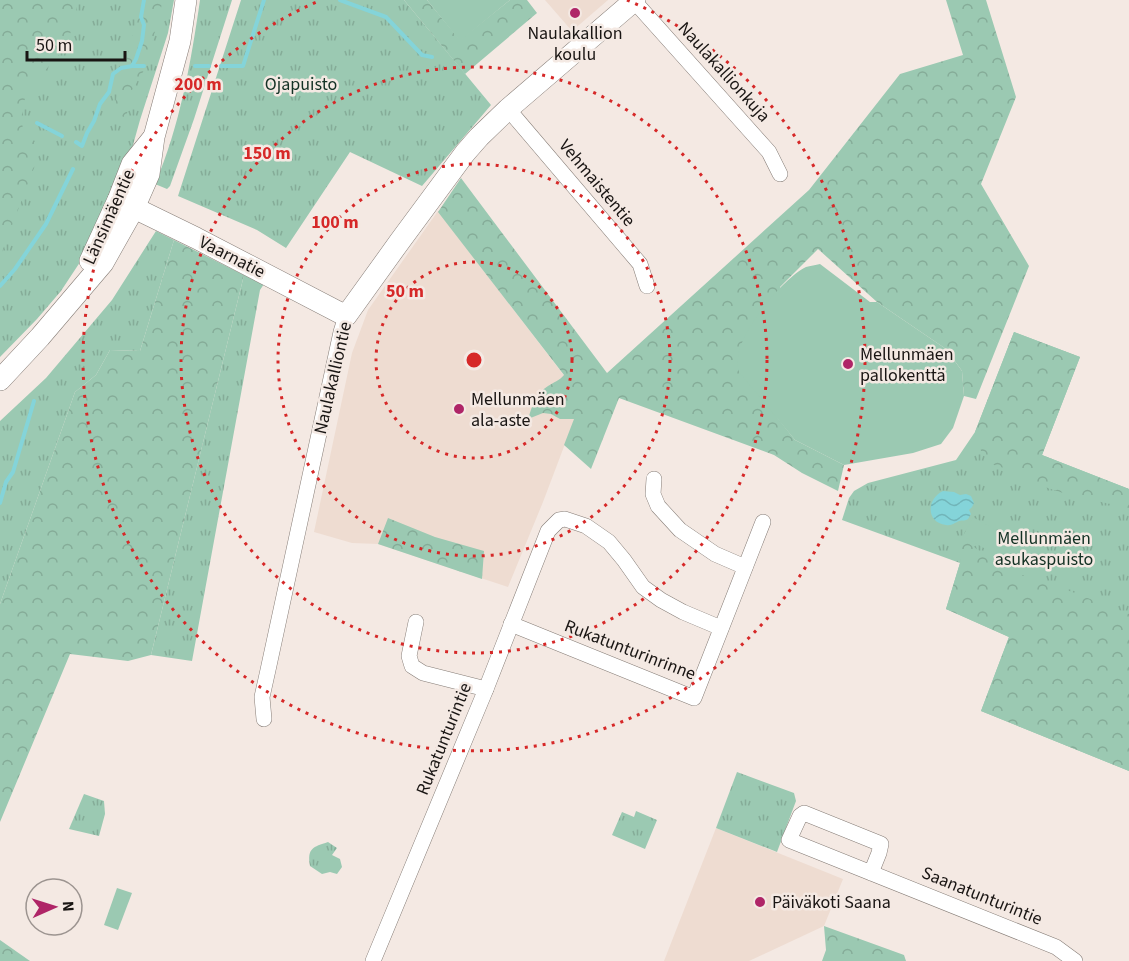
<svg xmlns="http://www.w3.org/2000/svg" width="1129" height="961" viewBox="0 0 1129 961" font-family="'Source Sans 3',sans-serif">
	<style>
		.built { fill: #eedcd1 }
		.grass { fill: url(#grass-tufts) }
		.forest { fill: url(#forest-crowns) }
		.pitch { fill: #9bc9b2 }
		.water { fill: url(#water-waves) }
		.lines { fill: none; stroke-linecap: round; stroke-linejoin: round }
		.stream { stroke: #84d4d9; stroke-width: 4 }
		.street-casing { stroke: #867d77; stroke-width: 16 }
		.secondary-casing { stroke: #867d77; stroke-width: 22 }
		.street { stroke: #fff; stroke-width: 15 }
		.secondary { stroke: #fff; stroke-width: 21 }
		.ring { fill: none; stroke: #d62828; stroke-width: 3; stroke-dasharray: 3 6 }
		.poi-dot { fill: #af2567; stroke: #f4e9e3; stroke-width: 2 }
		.labels { text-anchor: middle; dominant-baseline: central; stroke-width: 5; stroke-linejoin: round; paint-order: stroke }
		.poi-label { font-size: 18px; fill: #191513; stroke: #f4e9e3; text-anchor: start }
		.street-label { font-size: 18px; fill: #191513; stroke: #f4e9e3 }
		.park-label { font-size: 18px; fill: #133124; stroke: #f4e9e3 }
		.centre { fill: #d62828; stroke: #f4e9e3; stroke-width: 3 }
		.ring-label { font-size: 18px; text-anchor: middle; font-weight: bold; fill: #d62828; stroke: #f4e9e3; stroke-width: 5; stroke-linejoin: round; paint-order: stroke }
	</style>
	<defs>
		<pattern id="grass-tufts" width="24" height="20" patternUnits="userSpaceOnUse" patternTransform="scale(1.5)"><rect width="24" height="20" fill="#9bc9b2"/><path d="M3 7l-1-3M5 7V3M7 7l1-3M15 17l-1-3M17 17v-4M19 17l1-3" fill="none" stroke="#85ac98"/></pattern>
		<pattern id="forest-crowns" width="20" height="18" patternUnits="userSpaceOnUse" patternTransform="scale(1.5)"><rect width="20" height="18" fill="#9bc9b2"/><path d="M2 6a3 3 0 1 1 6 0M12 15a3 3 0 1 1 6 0" fill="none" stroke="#85ac98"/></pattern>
		<pattern id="water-waves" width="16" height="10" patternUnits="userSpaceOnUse" patternTransform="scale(1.5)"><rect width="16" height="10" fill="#84d4d9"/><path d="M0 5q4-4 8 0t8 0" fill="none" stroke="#71b5b9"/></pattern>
	</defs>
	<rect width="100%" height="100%" fill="#f4e9e3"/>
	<!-- built -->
	<g class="built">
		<path d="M545,0H608L572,31Z"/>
		<path d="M438,211L582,399L543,502L508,587L378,544L352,543L314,532L352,353L368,310Z"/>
		<path d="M716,828L843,879L824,926L749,961H664Z"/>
	</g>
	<!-- grass -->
	<g class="grass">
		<path d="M0,0H174L168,33L140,120L126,170L88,250L61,291L37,319L0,357Z"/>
		<path d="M200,0H232L194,119L170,186L167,189L155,184C180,126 191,62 200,0Z"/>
		<path d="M241,0H404L491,105L422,186L350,152L286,248L257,230L178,196Z"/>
		<path d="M156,231L174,240L140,351L110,350L96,375L75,392L0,604V421L46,378L112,300Z"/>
		<path d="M244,275L264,284L260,290L192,661L151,655Z"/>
		<path d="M1014,332L1080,357L1042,455L1129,489V771L981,711L1009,637L946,609L960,563L842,520L849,498L854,491L868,483L956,460L975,432Z"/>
		<path d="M737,772L794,793L796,801L777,852L716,828Z"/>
		<path d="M84,794L104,801L105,814L99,836L69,829Z"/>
		<path d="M636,811L657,820L645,849L612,835L622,812L634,817Z"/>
		<path d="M328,842L337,848L332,855L340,859L342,867L337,874L330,872L322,874L310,866C307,848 313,847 328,842Z"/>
	</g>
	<!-- forest -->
	<g class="forest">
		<path d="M0,0H77L76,17L65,48L32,85L24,101L21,120L24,132L42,147L0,257Z"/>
		<path d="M142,0H163L146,67L132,90L126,118L113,112Z"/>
		<path d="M404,0H427L460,40L510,0H527L537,13L465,74Z"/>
		<path d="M946,0H986L1016,97L981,184L1029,266L976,399L964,396L962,371L946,349L877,302L818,249L780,287L776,416L795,440L844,465L838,491L802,473L774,455L619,398L591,469L564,445L574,419H560L551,414L543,413L528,419C532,406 536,393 548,386C554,382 559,381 564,375L438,212L461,178L607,373L809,190L900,74L963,55Z"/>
		<path d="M174,240L244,275L151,655L128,661L70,654L0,822V604L75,392L96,375L110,350L140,351Z"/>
		<path d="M1014,332L1080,357L1042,455L1129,489V508L1069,495L1045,487L1014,471L994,465L982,454L975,432Z"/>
		<path d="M388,518L435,537L484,551L482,579L378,544Z"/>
		<path d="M962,538L1007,572L1036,578L1129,614V771L981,711L1009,637L946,609L960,563Z"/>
		<path d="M824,926L904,955L906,961H822L826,950Z"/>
		<path d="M0,940L30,961H0Z"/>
	</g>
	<!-- pitch -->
	<g class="pitch">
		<path d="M427,0H510L460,41Z"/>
		<path d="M820,264L870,302H877L946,349L962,371L964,396L953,428L941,444L913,453L844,465L795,440L739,372C738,368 737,362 738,358C740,331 782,279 806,267C810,266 816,265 820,264Z"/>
		<path d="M973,517L1032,551L1022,570L963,536Z"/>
		<path d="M117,888L132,893L118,930L104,925Z"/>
	</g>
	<!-- water -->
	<path class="water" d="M943,491L954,492L960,495L966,494L971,496L974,503L972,507L969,510L971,514L968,519C966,521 962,520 959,521C954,523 952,526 946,525C926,523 926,499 943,491Z"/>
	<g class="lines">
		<!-- stream -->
		<g class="stream">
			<path d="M340,0L386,17L422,55L432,57"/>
			<path d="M133,66H144"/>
			<path d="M195,66H209"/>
			<path d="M221,66H243L264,0"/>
			<path d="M37,123L62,136"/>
			<path d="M76,142L82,146L87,133L94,121L100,104L109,92L113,74L121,68L132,66L136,59L142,41L144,25L141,17L144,0"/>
			<path d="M0,286L15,269L46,224L73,169"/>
			<path d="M0,503L6,482L13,472L34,401"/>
		</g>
		<defs>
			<g id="street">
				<path d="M634,1L769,152L780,174"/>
				<path d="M508,109L640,264L647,286"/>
				<path d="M654,479L653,494L658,506L680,530L715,554L745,567"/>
				<path d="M416,622L409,656L412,666L423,673L486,689"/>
				<path d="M511,624L694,698L763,522"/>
				<path d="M264,719L262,697L268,670L341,332L346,316"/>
				<path d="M871,873L879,853L881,844L804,813L800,816L789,840L1056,947L1075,961"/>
				<path d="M373,961L486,689L548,531L559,520L565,519L586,526L609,542L624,560L643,587L661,600L683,612L721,628"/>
			</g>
			<g id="secondary">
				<path d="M118,200L196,238L346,316L400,241L465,153L479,137L508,109L635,0"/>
				<path d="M90,261L118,200L132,164L153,138"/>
				<path d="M0,380L40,337L103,263L134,208L149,174L154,137L180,41L186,0"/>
			</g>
		</defs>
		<!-- street casing -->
		<use href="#street" class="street-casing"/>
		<!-- secondary casing -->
		<use href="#secondary" class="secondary-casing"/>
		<!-- street -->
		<use href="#street" class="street"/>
		<!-- secondary -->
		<use href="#secondary" class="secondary"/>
	</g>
	<!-- distance rings -->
	<g class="ring">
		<circle cx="474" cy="360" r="98"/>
		<circle cx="474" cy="360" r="196"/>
		<circle cx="474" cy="360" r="293"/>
		<path d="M627 0A391 391 0 1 1 321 0"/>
	</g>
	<!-- markers -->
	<g class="poi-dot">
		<circle cx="575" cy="13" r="6"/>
		<circle cx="848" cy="364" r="6"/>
		<circle cx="459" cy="409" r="6"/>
		<circle cx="760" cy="902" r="6"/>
	</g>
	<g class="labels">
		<!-- poi labels -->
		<g class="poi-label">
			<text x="575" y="33" text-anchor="middle">Naulakallion<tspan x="575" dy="21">koulu</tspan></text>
			<text x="860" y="354">Mellunmäen<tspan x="860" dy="21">pallokenttä</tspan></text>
			<text x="471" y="399">Mellunmäen<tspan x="471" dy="21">ala-aste</tspan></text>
			<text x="772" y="902">Päiväkoti Saana</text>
		</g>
		<!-- street labels -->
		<g class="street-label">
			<text transform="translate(724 72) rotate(48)">Naulakallionkuja</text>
			<text transform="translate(597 183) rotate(50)">Vehmaistentie</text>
			<text transform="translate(109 217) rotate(-66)">Länsimäentie</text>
			<text transform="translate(232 257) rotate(27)">Vaarnatie</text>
			<text transform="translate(333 378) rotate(-77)">Naulakalliontie</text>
			<text transform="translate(630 650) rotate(21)">Rukatunturinrinne</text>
			<text transform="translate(444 739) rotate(-68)">Rukatunturintie</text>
			<text transform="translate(982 896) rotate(22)">Saanatunturintie</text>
		</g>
		<!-- park labels -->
		<g class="park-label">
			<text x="301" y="84">Ojapuisto</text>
			<text x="1044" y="538">Mellunmäen<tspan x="1044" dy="21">asukaspuisto</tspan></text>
		</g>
	</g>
	<circle cx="474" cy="360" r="9" class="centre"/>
	<g class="ring-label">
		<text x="198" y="90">200 m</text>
		<text x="267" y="159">150 m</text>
		<text x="335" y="228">100 m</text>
		<text x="405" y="297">50 m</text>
	</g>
	<!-- north arrow -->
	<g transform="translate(54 907) rotate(87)"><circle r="28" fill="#f4e9e3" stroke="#9c9490" stroke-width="1.5"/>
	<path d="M0-4.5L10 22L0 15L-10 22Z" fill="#af2567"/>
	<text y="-9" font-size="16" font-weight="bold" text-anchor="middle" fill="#191513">N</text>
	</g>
	<!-- scale -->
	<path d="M27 51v9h98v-9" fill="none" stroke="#191513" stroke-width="3"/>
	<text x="36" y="51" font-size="18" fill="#191513" stroke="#f4e9e3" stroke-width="4.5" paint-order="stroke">50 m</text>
</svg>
